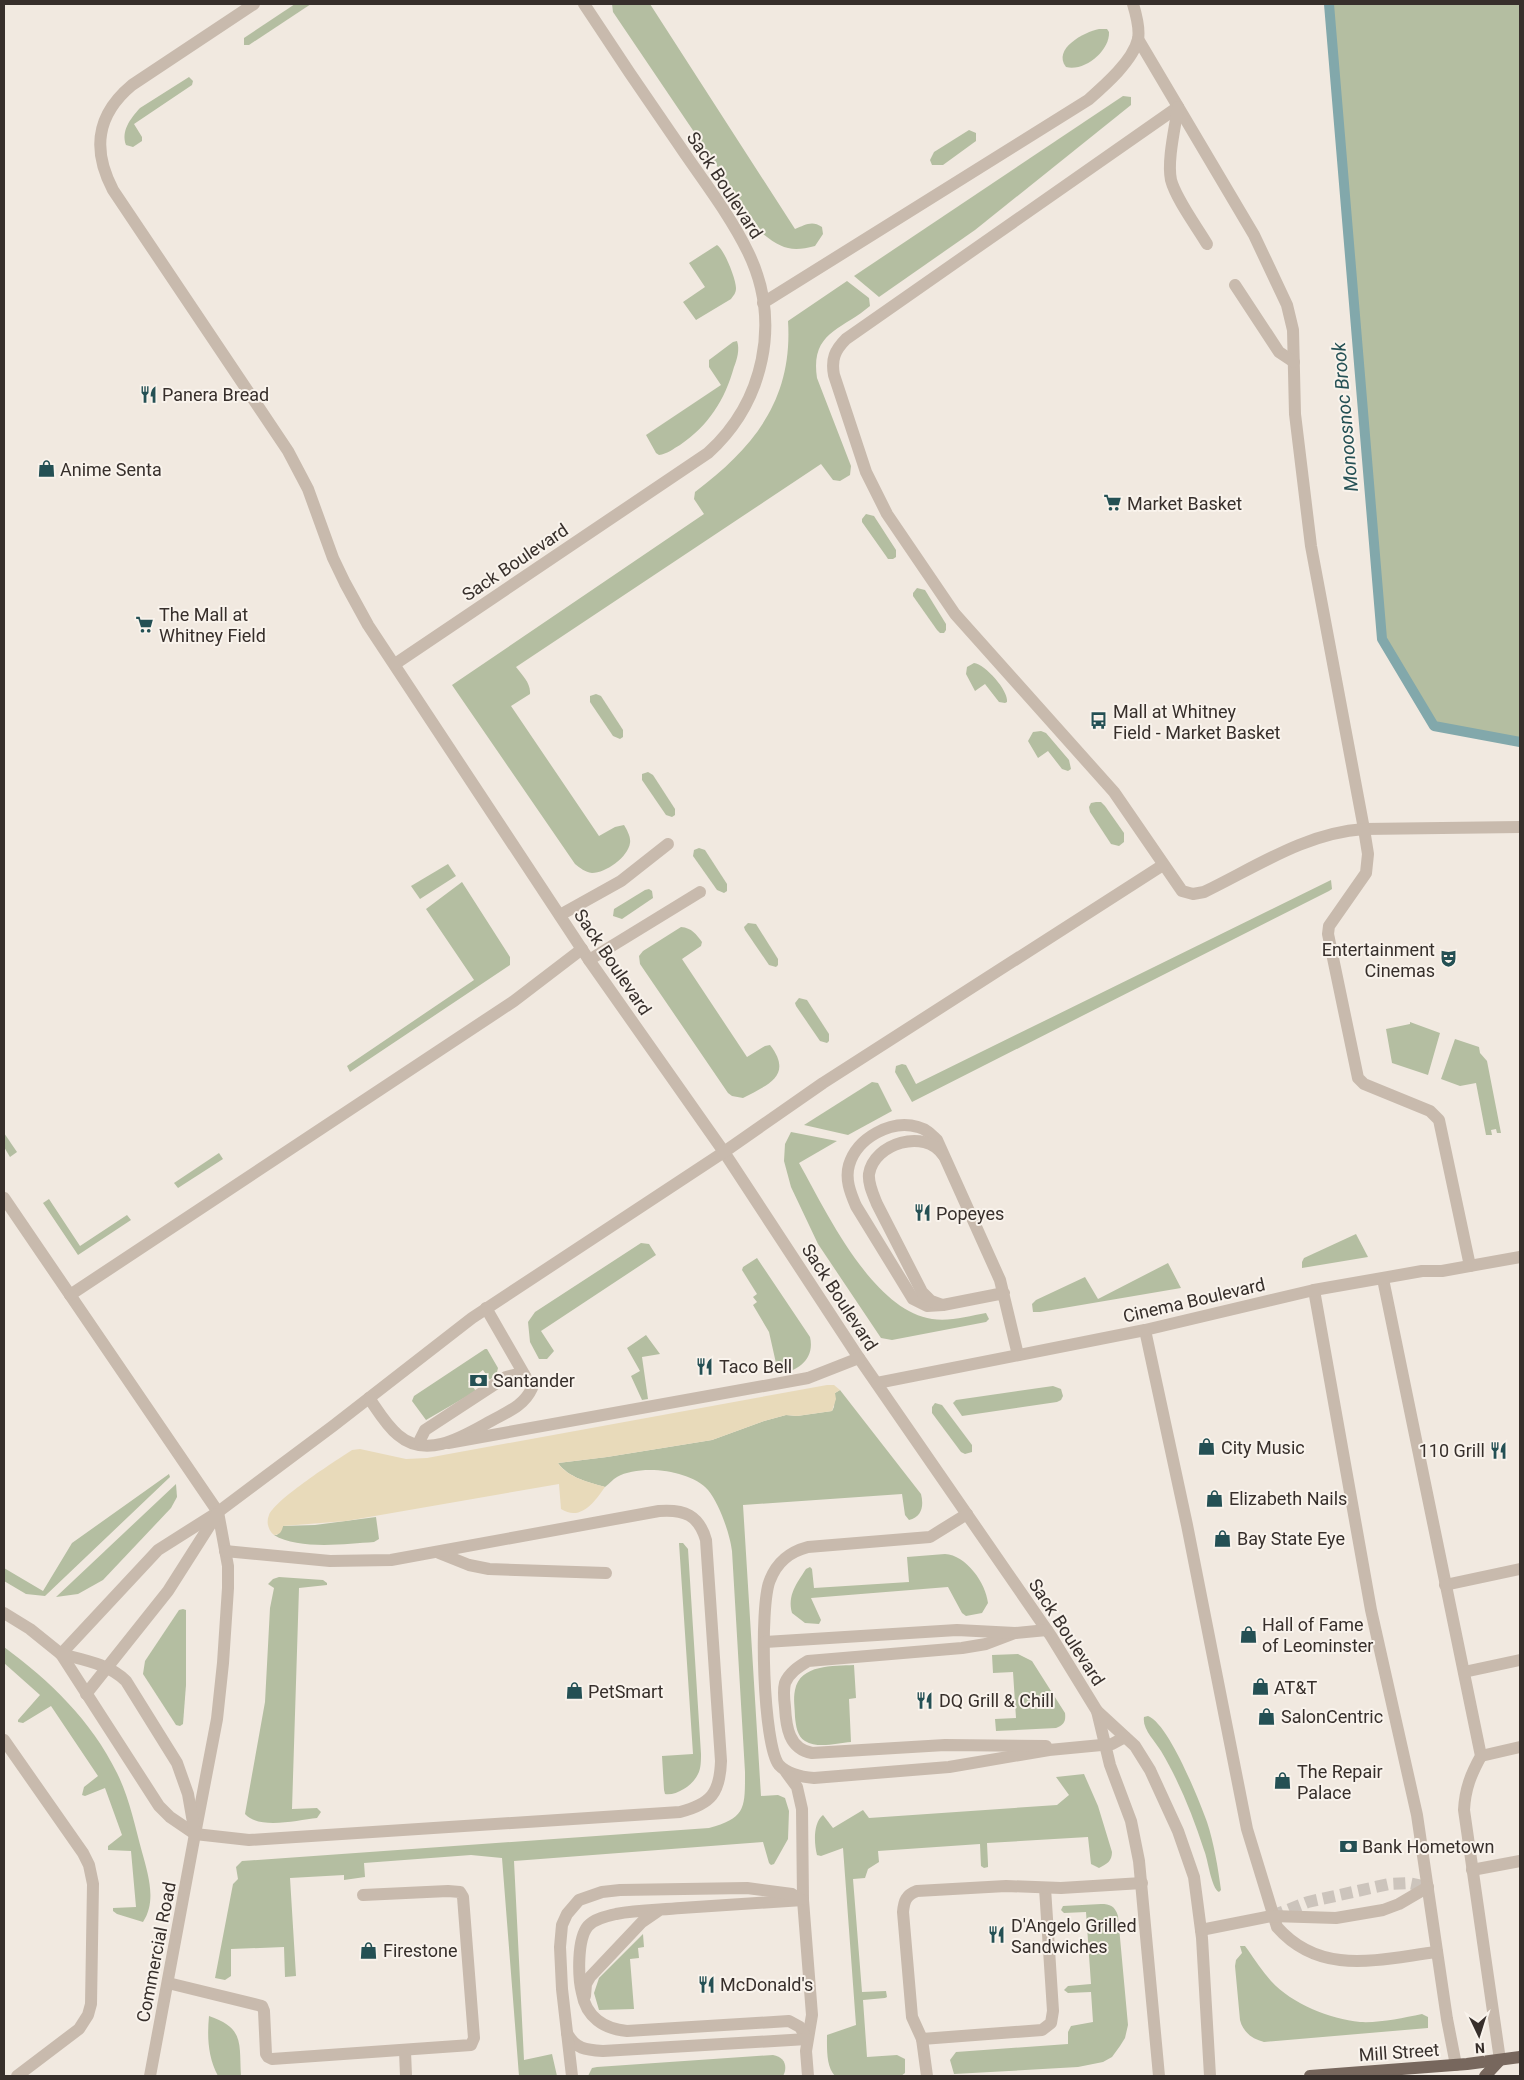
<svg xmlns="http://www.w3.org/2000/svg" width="1524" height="2080" viewBox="0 0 1524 2080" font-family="Roboto,sans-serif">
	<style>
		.green { fill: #b4bea1 }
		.sand { fill: #e8daba }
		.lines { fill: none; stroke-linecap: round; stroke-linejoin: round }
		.stream { stroke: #82a8ab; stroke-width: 10 }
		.minor-tunnel { stroke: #ccc4bc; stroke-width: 12; stroke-dasharray: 12 6; stroke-linecap: butt }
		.minor { stroke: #c8baad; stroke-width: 12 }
		.major { stroke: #77675d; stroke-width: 12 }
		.labels { text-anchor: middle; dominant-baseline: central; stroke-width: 4; stroke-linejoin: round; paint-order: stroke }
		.street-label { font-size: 18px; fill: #372f2b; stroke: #f9f3ec }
		.poi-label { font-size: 18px; fill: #372f2b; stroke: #f9f3ec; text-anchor: start }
		.water-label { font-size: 19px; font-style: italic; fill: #245054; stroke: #f9f3ec }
	</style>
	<rect width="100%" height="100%" fill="#f1e9e0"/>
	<!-- green -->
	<g class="green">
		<path d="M295,4H311L249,45H244V38Z"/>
		<path d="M612,4H650L795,229C805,225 812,220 822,227L823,234L815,246C792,252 782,249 763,234L613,12Z"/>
		<path d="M1329,4H1520V741L1434,726L1382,639Z"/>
		<path d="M1099,29H1107L1109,32C1110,51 1084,72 1066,67C1052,49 1084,32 1099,29Z"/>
		<path d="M189,77L193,81L192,85L134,124L142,137V141L133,147L126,145C121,131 130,119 140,108Z"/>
		<path d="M1123,96L1131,97V105L975,230L879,297L854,276Z"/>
		<path d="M969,130L976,133V141L943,165H932L930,160L934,152Z"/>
		<path d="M717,245C724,249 736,279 736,288C736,293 734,295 731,299L696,320L683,302L705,287L689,263Z"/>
		<path d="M847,281L869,298L870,306C842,330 810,332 817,378L851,466L850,475L840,481L833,480L821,464L516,667C522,675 531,683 530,694L511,706L599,836L615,827L624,825C627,830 631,837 630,843C628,857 606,873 592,873C585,872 580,868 575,864L452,685L704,514L694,499L695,492C754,447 793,400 788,321Z"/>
		<path d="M737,341C740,349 737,360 734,367C725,400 708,426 680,445C673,449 667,454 659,455L656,453L646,435L721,385L709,367V360L733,342Z"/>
		<path d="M866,514L874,516L896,550V557L893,559H888L886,556L862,522V519Z"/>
		<path d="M917,588L925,590L946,624V630L944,633H940L937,630L913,596V593Z"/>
		<path d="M974,663C985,664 1009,691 1007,702L1005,703L999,702L985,684L975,691L966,674L967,667Z"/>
		<path d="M596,694L601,696L623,730V737L620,739L613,736L590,702V696Z"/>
		<path d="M1041,731L1046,733L1069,760L1071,769L1068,771L1062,769L1048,751L1038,758L1028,741L1033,732Z"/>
		<path d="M648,772L653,775L675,809V815L672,817L666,815L642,780V774Z"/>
		<path d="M1096,802H1101L1105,806L1124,833V842L1119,846L1111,844L1090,812L1089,807L1091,803Z"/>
		<path d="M699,848L705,850L727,884V891L724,893L717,890L693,856L694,850Z"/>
		<path d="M448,864L456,876L420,899L411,886Z"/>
		<path d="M1331,880L1332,889L1329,891L912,1102L895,1072L896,1066L902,1064L906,1065L916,1084Z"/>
		<path d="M462,882L510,957V965L350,1072L347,1066L474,980L426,909Z"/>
		<path d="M649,889L652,891L653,898L622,919L613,916L614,909L645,890Z"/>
		<path d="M748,923L756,924L778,959V965L776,967L769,965L745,930L744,927Z"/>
		<path d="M681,927C692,928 696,934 702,942L701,946L682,959L747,1057L765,1046L770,1045C794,1076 767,1085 743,1098L732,1096L728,1093L640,964L639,956L643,951Z"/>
		<path d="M799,998L807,1000L829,1034V1041L827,1043L820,1041L796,1006L795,1003Z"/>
		<path d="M1410,1022L1440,1033L1428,1075L1392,1063L1386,1029L1410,1024Z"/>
		<path d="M1455,1039L1479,1047L1480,1053L1487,1061L1501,1133H1497L1496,1129L1491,1130L1492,1135H1486L1476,1083L1460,1086L1441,1079Z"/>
		<path d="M872,1082L878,1083L892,1111L848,1135L804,1125Z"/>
		<path d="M791,1132L837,1141L799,1163C826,1211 872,1310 932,1319C949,1322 969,1316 986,1313L989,1319L986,1322L892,1340L881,1338L818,1244L791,1187L784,1161L785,1144Z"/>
		<path d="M4,1133L17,1152L10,1157L4,1147Z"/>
		<path d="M219,1153L223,1159L178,1188L174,1183Z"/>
		<path d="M49,1199L80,1246L127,1215L131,1220L78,1255L43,1203Z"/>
		<path d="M1356,1234L1368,1257L1302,1268V1262L1304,1258Z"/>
		<path d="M641,1243L649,1244L656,1255L541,1331L554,1351L547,1359H539L530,1342L528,1322L535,1312Z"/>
		<path d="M757,1258L810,1337C815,1358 799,1371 780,1374L778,1372L769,1332L753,1305L757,1302L753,1297L757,1294L742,1270L743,1267Z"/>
		<path d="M1168,1263L1181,1288L1040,1312H1033L1032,1304L1036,1300L1085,1277L1098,1299Z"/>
		<path d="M646,1335L660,1354L642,1357L648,1399L642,1400L631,1376L640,1371L627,1348Z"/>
		<path d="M485,1349H487L498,1368L497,1372L490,1380L483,1370L468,1381L476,1391L426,1420L412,1401L414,1396Z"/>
		<path d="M1053,1386L1061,1389L1063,1396L1061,1400L1057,1402L962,1416L953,1403L956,1400Z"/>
		<path d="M840,1390L921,1494C924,1506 922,1517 909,1520L905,1515L902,1494L743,1505L761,1796L778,1795L785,1798L789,1811L788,1839L774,1864L771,1865L769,1863L763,1842L514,1861L524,2060L552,2054L557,2076H519L502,1858L471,1855L364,1863L365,1877L344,1880V1875L290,1878L296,1976L285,1977L284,1947L231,1949V1976L225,1980L215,1978L233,1884L238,1879L236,1867L242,1861L709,1828C746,1818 745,1808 745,1772L732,1551C730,1534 719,1503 708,1490C690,1470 641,1464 617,1477C613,1479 609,1484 605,1487C588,1482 569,1478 558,1463L607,1457L712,1440L764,1421L786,1415L797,1416L832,1411L834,1407L835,1393Z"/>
		<path d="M935,1403L942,1405L972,1445V1452L965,1454L961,1452L932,1413V1407Z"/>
		<path d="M169,1474L170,1477L45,1596L26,1594L4,1581V1568L43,1591L72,1543Z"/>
		<path d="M176,1484L177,1497L171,1508L103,1580L78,1594L56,1597Z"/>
		<path d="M376,1517L379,1539L374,1542C346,1544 298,1550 274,1535H277L283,1526L315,1525Z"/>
		<path d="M679,1543H683L688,1549L701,1754C701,1760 701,1769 698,1774C693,1785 677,1796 665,1794L664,1790L662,1756L693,1754Z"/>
		<path d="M945,1554C966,1555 986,1583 988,1603L982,1613L966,1616L962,1613L948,1587L811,1598L821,1620L819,1624L805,1623L792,1613C787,1595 797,1583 806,1569L810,1567L812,1569L814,1588L909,1582L907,1557Z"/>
		<path d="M279,1577L323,1580L327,1583V1585L299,1588L292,1809L317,1808L321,1812L317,1818C297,1820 260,1830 245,1814L265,1702L270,1608L274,1588L268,1584L273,1579Z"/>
		<path d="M183,1609L186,1610V1685L183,1724L180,1726L176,1725L143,1674L145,1661L179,1610Z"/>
		<path d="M4,1647C50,1681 91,1720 117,1773C129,1797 135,1826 142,1852C148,1874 157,1901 143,1922L117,1914L113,1911V1908L136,1907L131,1851L108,1850V1846L122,1835L105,1788L85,1796L82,1795L84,1787L98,1776L51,1706L23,1723L18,1722V1720L40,1695L4,1663Z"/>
		<path d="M1018,1654L1032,1661L1065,1713C1066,1721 1064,1725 1056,1728L996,1731L995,1719L1016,1718L1013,1672L993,1673L992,1655Z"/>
		<path d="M854,1665L856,1698L849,1699L851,1742C837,1743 818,1749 805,1741C797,1736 796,1726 795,1717C795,1708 793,1699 795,1690C800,1664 834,1666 854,1665Z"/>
		<path d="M1148,1716C1169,1724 1199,1800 1207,1822C1214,1843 1218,1868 1221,1890L1219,1892C1211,1888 1208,1859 1204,1850C1193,1816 1179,1781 1161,1751C1155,1741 1142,1729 1144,1717Z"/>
		<path d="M1084,1774L1098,1806L1112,1852C1112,1861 1107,1864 1099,1868L1091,1864L1088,1837L987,1843L988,1864V1867L984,1868L981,1866L980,1844L878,1851L879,1862L868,1869L865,1878L853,1879L862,1992L886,1991L887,1997L885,1998L863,2000L867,2057L897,2055L905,2059V2073L901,2076H835C826,2067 827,2048 827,2035L856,2025L843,1848L821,1856L817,1855C814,1843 813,1823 823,1815L833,1828L863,1810L869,1818L1057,1805L1069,1795L1056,1777Z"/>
		<path d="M1101,1904C1110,1904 1115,1906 1118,1916L1128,2025L1125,2038L1120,2046L1112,2057L1103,2062L1078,2067L954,2074L950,2060L956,2052L1068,2044V2032L1071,2026L1093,2022L1091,1992L1068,1993L1064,1990L1068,1986L1091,1984L1086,1912L1064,1913L1061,1910L1063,1906Z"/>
		<path d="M643,1934L644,1947L638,1948L639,1958L630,1959L634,2009L599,2010L594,1993L599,1978Z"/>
		<path d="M1240,1946H1245L1248,1950C1255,1960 1262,1971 1271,1981C1292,2004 1330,2019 1360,2022C1381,2023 1402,2018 1422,2014L1428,2017V2028L1264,2042C1252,2039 1243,2032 1240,2020L1235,1966L1236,1960L1242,1953Z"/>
		<path d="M209,2016C245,2028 239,2044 241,2076H218C208,2057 207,2037 209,2016Z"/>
		<path d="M773,2055C785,2057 788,2067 783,2076H588L592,2068L597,2067Z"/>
	</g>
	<!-- sand -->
	<path class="sand" d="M827,1385H834L840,1390L835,1393L836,1399L832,1411L797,1416L786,1415L764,1421L712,1440L607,1457L558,1463C568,1478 589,1482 605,1487C595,1501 581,1522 561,1509L559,1484L346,1521L283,1526C282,1531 280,1535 274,1535C268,1530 266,1522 269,1515C277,1498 334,1462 352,1450L360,1449L406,1459L427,1458Z"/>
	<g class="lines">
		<!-- stream -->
		<path class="stream" d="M1329,4L1382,639L1434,726L1520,742"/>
		<!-- minor-tunnel -->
		<path class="minor-tunnel" d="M1272,1916L1308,1902L1389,1884L1408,1883L1428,1887"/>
		<!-- minor -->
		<g class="minor">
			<path d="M254,4L132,85C96,115 92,150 113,190L288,451L308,489L333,558L345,583L368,625L589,960L724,1152L859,1358L1051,1636L1097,1711L1110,1765L1131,1821L1139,1861L1159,2076"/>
			<path d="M1138,39L1254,235L1287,305L1293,330L1295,414L1311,546L1364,829L1520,827"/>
			<path d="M1178,107L846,339C835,350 831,359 834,375L866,472L887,514L955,614L1114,792L1182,891L1193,894L1204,892C1256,867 1305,833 1364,829L1368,854L1366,873L1329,926L1328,934L1358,1078L1364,1084L1430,1111L1439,1120L1470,1266"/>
			<path d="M1178,107C1175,128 1167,161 1171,180C1176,199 1197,227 1207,244"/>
			<path d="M1235,285L1279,352L1294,362"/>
			<path d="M763,303L1088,100C1104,86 1133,61 1138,39C1140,29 1136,14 1133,4"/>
			<path d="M395,664L708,453C764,402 782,322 748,252C729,213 701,178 677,142C645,96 614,50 584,4"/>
			<path d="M560,915L621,881L668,844"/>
			<path d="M589,960L700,892"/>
			<path d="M4,1198L218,1512L228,1566V1588L223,1663L217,1719L195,1834"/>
			<path d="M1383,1279L1481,1756C1471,1774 1465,1789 1464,1810L1500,2060"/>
			<path d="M1314,1290L1371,1610L1417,1815L1447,2019L1456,2065"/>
			<path d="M1004,1293L943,1305L927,1306L913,1299L856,1206C850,1192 845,1179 849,1165C857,1138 891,1119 918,1127C926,1129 931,1134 937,1140L1000,1280L1018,1355"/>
			<path d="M70,1295L514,1001L582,949"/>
			<path d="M942,1305L931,1301L922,1292L877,1204C873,1194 868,1184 869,1174C874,1143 925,1128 943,1155"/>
			<path d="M1145,1330L1187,1525L1247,1829L1277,1927C1321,1977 1379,1959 1437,1952"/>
			<path d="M877,1383L1145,1330L1314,1290L1422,1271H1442L1520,1257"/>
			<path d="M369,1398C378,1411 386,1425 398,1435C427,1460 464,1436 491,1421C507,1412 524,1406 532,1388L486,1308"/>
			<path d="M448,1443L808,1378L859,1358"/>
			<path d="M422,1444L420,1440L425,1430L506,1377L518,1374L525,1376"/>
			<path d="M967,1514L930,1537L808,1547C789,1552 777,1562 770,1580C759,1606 763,1745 779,1765C788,1775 802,1777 814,1778L949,1767L1049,1750L1112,1744L1125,1737"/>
			<path d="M439,1553L469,1565L489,1569L606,1573"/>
			<path d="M1445,1585L1520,1569"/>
			<path d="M4,1613L30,1629L61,1654L159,1806L170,1817L195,1834L249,1840L680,1812C711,1804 720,1793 721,1761L706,1540C699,1515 684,1509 659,1511L391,1560L330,1561L225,1551"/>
			<path d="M1015,1633L986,1644L962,1648L808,1661C798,1667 789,1673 785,1683C783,1691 784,1699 785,1707C786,1727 789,1749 812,1753L945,1745L1046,1746"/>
			<path d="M765,1642L957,1630L1015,1633L1047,1630"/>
			<path d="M61,1654L158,1550L218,1512L333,1426L472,1318L724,1152L823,1083L1163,865"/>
			<path d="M61,1654C84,1660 109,1664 126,1681L177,1763L188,1794L195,1834L150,2076"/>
			<path d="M1464,1672L1520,1660"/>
			<path d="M86,1694L168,1591L217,1514"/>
			<path d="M1097,1711L1135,1746L1150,1770L1178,1831L1194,1877L1202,1938L1210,2076"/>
			<path d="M4,1740L83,1853L89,1865L93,1884L91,2004L88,2015L79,2029L17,2076"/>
			<path d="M1481,1756L1520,1747"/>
			<path d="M786,1772L797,1787L802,1809L803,1900L812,2015L806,2051L808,2076"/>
			<path d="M1472,1870L1520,1861"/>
			<path d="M803,1900C762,1903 721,1905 681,1908C659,1910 637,1910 616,1914C607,1916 594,1919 588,1926C577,1939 578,1977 582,1993C586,2017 604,2029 627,2031L789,2021L800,2027L807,2039"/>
			<path d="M1201,1930L1272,1916L1336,1918L1383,1910L1399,1904L1428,1887"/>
			<path d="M168,1983L262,2006L264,2011L266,2054L268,2057L272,2059L471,2045L474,2038L463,1897L460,1892L448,1891L363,1895"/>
			<path d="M585,1996L586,1984L590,1977L642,1922L658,1911"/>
			<path d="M567,2033C575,2049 586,2050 603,2051L807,2039"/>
			<path d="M922,2039L1042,2030L1051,2023L1053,2011L1045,1888"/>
			<path d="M405,2051L406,2076"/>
			<path d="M572,2076L562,1989L560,1947L562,1925L567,1914L579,1900L602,1892L620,1890L747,1888L792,1894L800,1899"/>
			<path d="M927,2076L922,2039L912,2017L903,1912C904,1901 906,1895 917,1891L1006,1886L1061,1888L1142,1883"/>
		</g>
		<!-- major -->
		<g class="major">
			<path d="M1310,2076L1467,2064L1520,2057"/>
			<path d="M1485,2076L1500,2060"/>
		</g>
	</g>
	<!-- icons -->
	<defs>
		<symbol id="restaurant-bare" viewBox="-9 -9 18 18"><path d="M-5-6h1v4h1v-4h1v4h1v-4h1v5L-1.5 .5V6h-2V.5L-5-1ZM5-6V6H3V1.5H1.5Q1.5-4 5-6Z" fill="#245054" stroke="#f9f3ec" stroke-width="2.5" paint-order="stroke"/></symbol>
		<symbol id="shop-bare" viewBox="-9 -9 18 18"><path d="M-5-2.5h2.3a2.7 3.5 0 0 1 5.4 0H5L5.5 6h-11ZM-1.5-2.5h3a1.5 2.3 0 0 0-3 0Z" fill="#245054" stroke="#f9f3ec" stroke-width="2.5" paint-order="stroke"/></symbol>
		<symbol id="supermarket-bare" viewBox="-9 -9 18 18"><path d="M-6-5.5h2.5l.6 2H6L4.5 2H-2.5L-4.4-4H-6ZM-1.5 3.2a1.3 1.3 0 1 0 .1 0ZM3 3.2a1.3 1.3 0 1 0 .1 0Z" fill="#245054" stroke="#f9f3ec" stroke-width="2.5" paint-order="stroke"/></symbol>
		<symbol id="bus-bare" viewBox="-9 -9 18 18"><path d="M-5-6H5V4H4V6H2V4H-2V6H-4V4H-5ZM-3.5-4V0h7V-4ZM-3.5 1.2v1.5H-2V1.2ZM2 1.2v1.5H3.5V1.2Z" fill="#245054" stroke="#f9f3ec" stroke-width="2.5" paint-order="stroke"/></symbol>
		<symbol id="theatre-bare" viewBox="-9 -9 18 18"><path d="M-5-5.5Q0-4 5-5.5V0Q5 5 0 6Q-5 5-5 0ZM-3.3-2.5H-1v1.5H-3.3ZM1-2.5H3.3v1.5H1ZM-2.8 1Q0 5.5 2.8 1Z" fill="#245054" stroke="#f9f3ec" stroke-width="2.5" paint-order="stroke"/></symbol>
		<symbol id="bank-bare" viewBox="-9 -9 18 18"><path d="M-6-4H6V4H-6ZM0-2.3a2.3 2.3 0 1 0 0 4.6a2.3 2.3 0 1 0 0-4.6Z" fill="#245054" stroke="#f9f3ec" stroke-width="2.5" paint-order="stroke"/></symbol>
	</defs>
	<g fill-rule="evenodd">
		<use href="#restaurant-bare" x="136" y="382" width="25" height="25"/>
		<use href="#shop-bare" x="34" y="456" width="25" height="25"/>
		<use href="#supermarket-bare" x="1100" y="490" width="25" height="25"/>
		<use href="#supermarket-bare" x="132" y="612" width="25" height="25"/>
		<use href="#bus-bare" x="1086" y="708" width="25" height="25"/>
		<use href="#theatre-bare" x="1436" y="946" width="25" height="25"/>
		<use href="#restaurant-bare" x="910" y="1200" width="25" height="25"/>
		<use href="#restaurant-bare" x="692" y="1354" width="25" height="25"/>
		<use href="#bank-bare" x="466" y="1368" width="25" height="25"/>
		<use href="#shop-bare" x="1194" y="1434" width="25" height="25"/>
		<use href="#restaurant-bare" x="1486" y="1438" width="25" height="25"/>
		<use href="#shop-bare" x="1202" y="1486" width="25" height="25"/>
		<use href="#shop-bare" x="1210" y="1526" width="25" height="25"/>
		<use href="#shop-bare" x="1236" y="1622" width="25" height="25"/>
		<use href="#shop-bare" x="1248" y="1674" width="25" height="25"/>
		<use href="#shop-bare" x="562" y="1678" width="25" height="25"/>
		<use href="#restaurant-bare" x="912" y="1688" width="25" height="25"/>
		<use href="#shop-bare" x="1254" y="1704" width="25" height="25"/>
		<use href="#shop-bare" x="1270" y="1768" width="25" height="25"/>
		<use href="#bank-bare" x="1336" y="1834" width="25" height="25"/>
		<use href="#restaurant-bare" x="984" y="1922" width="25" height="25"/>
		<use href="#shop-bare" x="356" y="1938" width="25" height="25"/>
		<use href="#restaurant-bare" x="694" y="1972" width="25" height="25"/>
	</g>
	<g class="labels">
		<!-- street labels -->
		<g class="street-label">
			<text transform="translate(725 185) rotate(57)">Sack Boulevard</text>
			<text transform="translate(515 562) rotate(-34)">Sack Boulevard</text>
			<text transform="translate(613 962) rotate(56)">Sack Boulevard</text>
			<text transform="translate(840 1297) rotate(57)">Sack Boulevard</text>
			<text transform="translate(1194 1300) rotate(-13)">Cinema Boulevard</text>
			<text transform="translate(1067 1632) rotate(57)">Sack Boulevard</text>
			<text transform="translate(156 1952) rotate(-79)">Commercial Road</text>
			<text transform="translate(1399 2052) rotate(-4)">Mill Street</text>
		</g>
		<!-- poi labels -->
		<g class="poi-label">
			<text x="162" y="394">Panera Bread</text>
			<text x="60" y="469">Anime Senta</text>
			<text x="1127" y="503">Market Basket</text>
			<text x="159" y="614">The Mall at<tspan x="159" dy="21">Whitney Field</tspan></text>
			<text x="1113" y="711">Mall at Whitney<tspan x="1113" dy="21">Field - Market Basket</tspan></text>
			<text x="1435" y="949" text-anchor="end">Entertainment<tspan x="1435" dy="21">Cinemas</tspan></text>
			<text x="936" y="1213">Popeyes</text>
			<text x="719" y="1366">Taco Bell</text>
			<text x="493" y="1380">Santander</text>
			<text x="1221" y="1447">City Music</text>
			<text x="1485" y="1450" text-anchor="end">110 Grill</text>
			<text x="1229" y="1498">Elizabeth Nails</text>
			<text x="1237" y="1538">Bay State Eye</text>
			<text x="1262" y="1624">Hall of Fame<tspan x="1262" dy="21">of Leominster</tspan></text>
			<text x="1274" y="1687">AT&amp;T</text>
			<text x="588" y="1691">PetSmart</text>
			<text x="939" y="1700">DQ Grill &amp; Chill</text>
			<text x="1281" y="1716">SalonCentric</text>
			<text x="1297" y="1771">The Repair<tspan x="1297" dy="21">Palace</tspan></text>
			<text x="1362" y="1846">Bank Hometown</text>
			<text x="1011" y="1925">D'Angelo Grilled<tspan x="1011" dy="21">Sandwiches</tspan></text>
			<text x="383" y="1950">Firestone</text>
			<text x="720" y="1984">McDonald's</text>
		</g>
		<!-- water labels -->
		<g class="water-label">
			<text transform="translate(1345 417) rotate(-95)">Monoosnoc Brook</text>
		</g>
	</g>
	<!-- border -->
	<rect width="1524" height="2080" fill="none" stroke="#372f2b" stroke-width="10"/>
	<!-- north arrow -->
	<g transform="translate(1479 2035) rotate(176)" stroke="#f9f3ec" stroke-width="4" paint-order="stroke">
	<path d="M0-4L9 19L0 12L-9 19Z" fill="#372f2b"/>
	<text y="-8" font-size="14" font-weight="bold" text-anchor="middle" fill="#372f2b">N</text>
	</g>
</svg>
